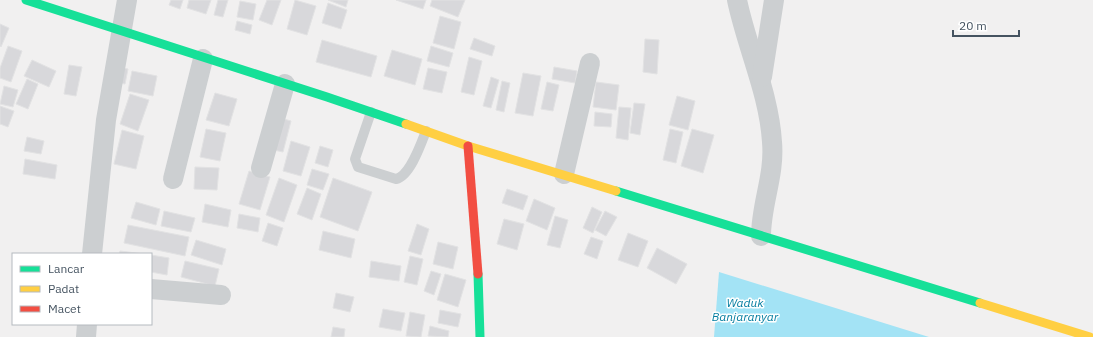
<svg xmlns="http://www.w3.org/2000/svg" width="1093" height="337" viewBox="0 0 1093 337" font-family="'IBM Plex Sans',sans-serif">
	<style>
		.water { fill: #a3e3f5 }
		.building { fill: #d8d8db; stroke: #e2e2e3 }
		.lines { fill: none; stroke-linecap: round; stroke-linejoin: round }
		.lane { stroke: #cccfd1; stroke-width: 10 }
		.street { stroke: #cccfd1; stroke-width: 20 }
		.fast { stroke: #16e098; stroke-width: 9 }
		.slow { stroke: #ffcf43; stroke-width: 9 }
		.jam { stroke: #f24e42; stroke-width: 9 }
		.labels { text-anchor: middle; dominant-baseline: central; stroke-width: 3; stroke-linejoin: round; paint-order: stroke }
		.water-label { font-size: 12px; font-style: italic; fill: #037d9f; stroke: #fff }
	</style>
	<rect width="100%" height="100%" fill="#f1f0f0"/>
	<!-- water -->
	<path class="water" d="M719,272L929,337H714Z"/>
	<!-- building -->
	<g class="building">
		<path d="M171,0H183L180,9L169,5Z"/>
		<path d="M189,0H211L206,14L187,8Z"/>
		<path d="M218,0H228L223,17L214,15Z"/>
		<path d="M267,0H281L272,25L259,20Z"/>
		<path d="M295,0L316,6L307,35L287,29Z"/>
		<path d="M328,0H348L346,7Z"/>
		<path d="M396,0H426L423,9Z"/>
		<path d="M432,0H465L458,17L430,6Z"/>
		<path d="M240,1L256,4L253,20L237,17Z"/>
		<path d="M328,3L347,10L341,29L322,23Z"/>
		<path d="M440,16L461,22L454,49L433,43Z"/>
		<path d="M237,21L252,25L250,34L235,30Z"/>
		<path d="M0,24L9,28L1,47L0,46Z"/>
		<path d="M474,38L495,46L492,56L470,49Z"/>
		<path d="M645,39L659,40L657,74L643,72Z"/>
		<path d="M322,40L377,56L371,77L316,62Z"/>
		<path d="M8,46L22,51L11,82L0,78V68Z"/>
		<path d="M431,46L453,53L449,67L427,61Z"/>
		<path d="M392,50L422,59L415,85L384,76Z"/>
		<path d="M469,57L482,61L474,95L461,92Z"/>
		<path d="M32,60L56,71L49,87L24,76Z"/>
		<path d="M69,65L82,67L76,96L64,94Z"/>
		<path d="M117,67L128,69L125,84L114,82Z"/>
		<path d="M554,67L577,71L575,83L552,79Z"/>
		<path d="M428,68L447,72L442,93L423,89Z"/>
		<path d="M132,71L157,76L153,96L128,91Z"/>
		<path d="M523,73L541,76L533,116L515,113Z"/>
		<path d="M491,77L499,80L491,108L483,106Z"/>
		<path d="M27,79L38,84L28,109L16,104Z"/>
		<path d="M502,81L510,83L504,112L496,110Z"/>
		<path d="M547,82L559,85L553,111L541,109Z"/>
		<path d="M596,82L619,85L616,110L593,107Z"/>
		<path d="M4,86L18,90L13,107L0,104Z"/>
		<path d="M215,93L237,99L229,126L206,120Z"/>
		<path d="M130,94L149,100L138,131L120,124Z"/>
		<path d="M677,96L695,101L688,130L669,125Z"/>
		<path d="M634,103L645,104L640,135L630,133Z"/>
		<path d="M0,106L14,111L8,127L0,124Z"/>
		<path d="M619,107L631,108L628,140L616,138Z"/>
		<path d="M595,112L612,114L611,127L594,126Z"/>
		<path d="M277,117L291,121L283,152L269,149Z"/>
		<path d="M206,129L226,133L220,161L200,157Z"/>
		<path d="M670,129L683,132L676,163L663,160Z"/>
		<path d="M692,129L714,135L703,173L681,166Z"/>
		<path d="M122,130L144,136L136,169L114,164Z"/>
		<path d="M27,137L44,141L41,154L24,151Z"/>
		<path d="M291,141L310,147L301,176L283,171Z"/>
		<path d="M320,146L333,150L328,167L315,163Z"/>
		<path d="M25,159L57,165L55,179L23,174Z"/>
		<path d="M195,167L219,168L217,190L194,189Z"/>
		<path d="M312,169L329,174L323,190L307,185Z"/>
		<path d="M249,171L270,177L260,210L239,204Z"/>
		<path d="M279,178L297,185L284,222L266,215Z"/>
		<path d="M333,178L372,192L358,231L320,217Z"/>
		<path d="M307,188L321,194L312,220L297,214Z"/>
		<path d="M507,189L528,196L523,210L502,203Z"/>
		<path d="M534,199L555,208L547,230L526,221Z"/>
		<path d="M136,202L160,209L156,225L131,218Z"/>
		<path d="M205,204L231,210L228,227L202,222Z"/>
		<path d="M592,207L602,212L593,233L583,228Z"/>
		<path d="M164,211L195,218L191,232L161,226Z"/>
		<path d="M605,211L617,217L606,236L595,230Z"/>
		<path d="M239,214L260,218L258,232L237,228Z"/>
		<path d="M555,216L568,220L560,248L547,245Z"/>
		<path d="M504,219L524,224L517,250L497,244Z"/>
		<path d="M268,223L283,228L277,246L262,241Z"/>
		<path d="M417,224L429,229L421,255L408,251Z"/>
		<path d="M128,225L189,237L185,256L124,243Z"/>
		<path d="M323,231L355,239L351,258L319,250Z"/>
		<path d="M628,233L648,241L638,267L618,260Z"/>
		<path d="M591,237L603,241L597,259L584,254Z"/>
		<path d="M196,240L226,249L222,265L191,255Z"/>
		<path d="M438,242L458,247L453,269L433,264Z"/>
		<path d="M657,248L687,264L676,284L647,268Z"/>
		<path d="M120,251L144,254H119Z"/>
		<path d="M151,255L169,258L167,275L151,272Z"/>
		<path d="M410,256L423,259L417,285L404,282Z"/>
		<path d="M185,261L219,269L215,286L181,277Z"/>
		<path d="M371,261L401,266L399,281L369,277Z"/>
		<path d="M431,271L441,274L434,295L424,291Z"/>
		<path d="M445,274L466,280L458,307L437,300Z"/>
		<path d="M336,293L354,297L350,312L333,308Z"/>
		<path d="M383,309L405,313L401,331L379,327Z"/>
		<path d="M440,310L461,314L458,327L438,323Z"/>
		<path d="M410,312L425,315L421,337L406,336Z"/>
		<path d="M430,326L449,331L448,337L428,336Z"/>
		<path d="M333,327L345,329L344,337H331Z"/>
	</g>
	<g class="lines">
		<!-- lane -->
		<path class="lane" d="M371,112L355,159L358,167L396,179C410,176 421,144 426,131"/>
		<!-- street -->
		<g class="street">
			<path d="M737,0C747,48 769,93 772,142C775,175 761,204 761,236"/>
			<path d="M762,77L774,0"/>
			<path d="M261,168L285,84"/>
			<path d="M564,174L590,63"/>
			<path d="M173,179L203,59"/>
			<path d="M92,254L106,120L127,0"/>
			<path d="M151,289L221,295"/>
			<path d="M86,337L87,324"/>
		</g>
		<!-- fast -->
		<g class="fast">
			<path d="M26,0L327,97L406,124"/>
			<path d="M616,191L980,303"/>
			<path d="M478,274L480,337"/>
		</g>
		<!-- slow -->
		<g class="slow">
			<path d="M406,124L468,146L616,191"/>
			<path d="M980,303L1090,337"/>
		</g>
		<!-- jam -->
		<path class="jam" d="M468,146L478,274"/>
	</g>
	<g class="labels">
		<!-- water labels -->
		<g class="water-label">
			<text x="745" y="302">Waduk<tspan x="745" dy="14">Banjaranyar</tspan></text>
		</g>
	</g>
	<!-- legend -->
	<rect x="12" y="253" width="140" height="72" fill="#ffffff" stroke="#b5babf"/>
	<rect x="20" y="266" width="20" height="6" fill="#16e098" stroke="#b5babf"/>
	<text x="48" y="273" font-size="12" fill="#455360">Lancar</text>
	<rect x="20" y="286" width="20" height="6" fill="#ffcf43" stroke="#b5babf"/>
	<text x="48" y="293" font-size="12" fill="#455360">Padat</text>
	<rect x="20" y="306" width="20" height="6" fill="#f24e42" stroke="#b5babf"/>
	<text x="48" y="313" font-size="12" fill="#455360">Macet</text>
	<!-- scale -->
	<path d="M953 30v6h66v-6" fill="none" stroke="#455360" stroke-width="2"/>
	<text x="959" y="30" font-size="12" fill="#455360" stroke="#ffffff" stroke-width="3" paint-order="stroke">20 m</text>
</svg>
